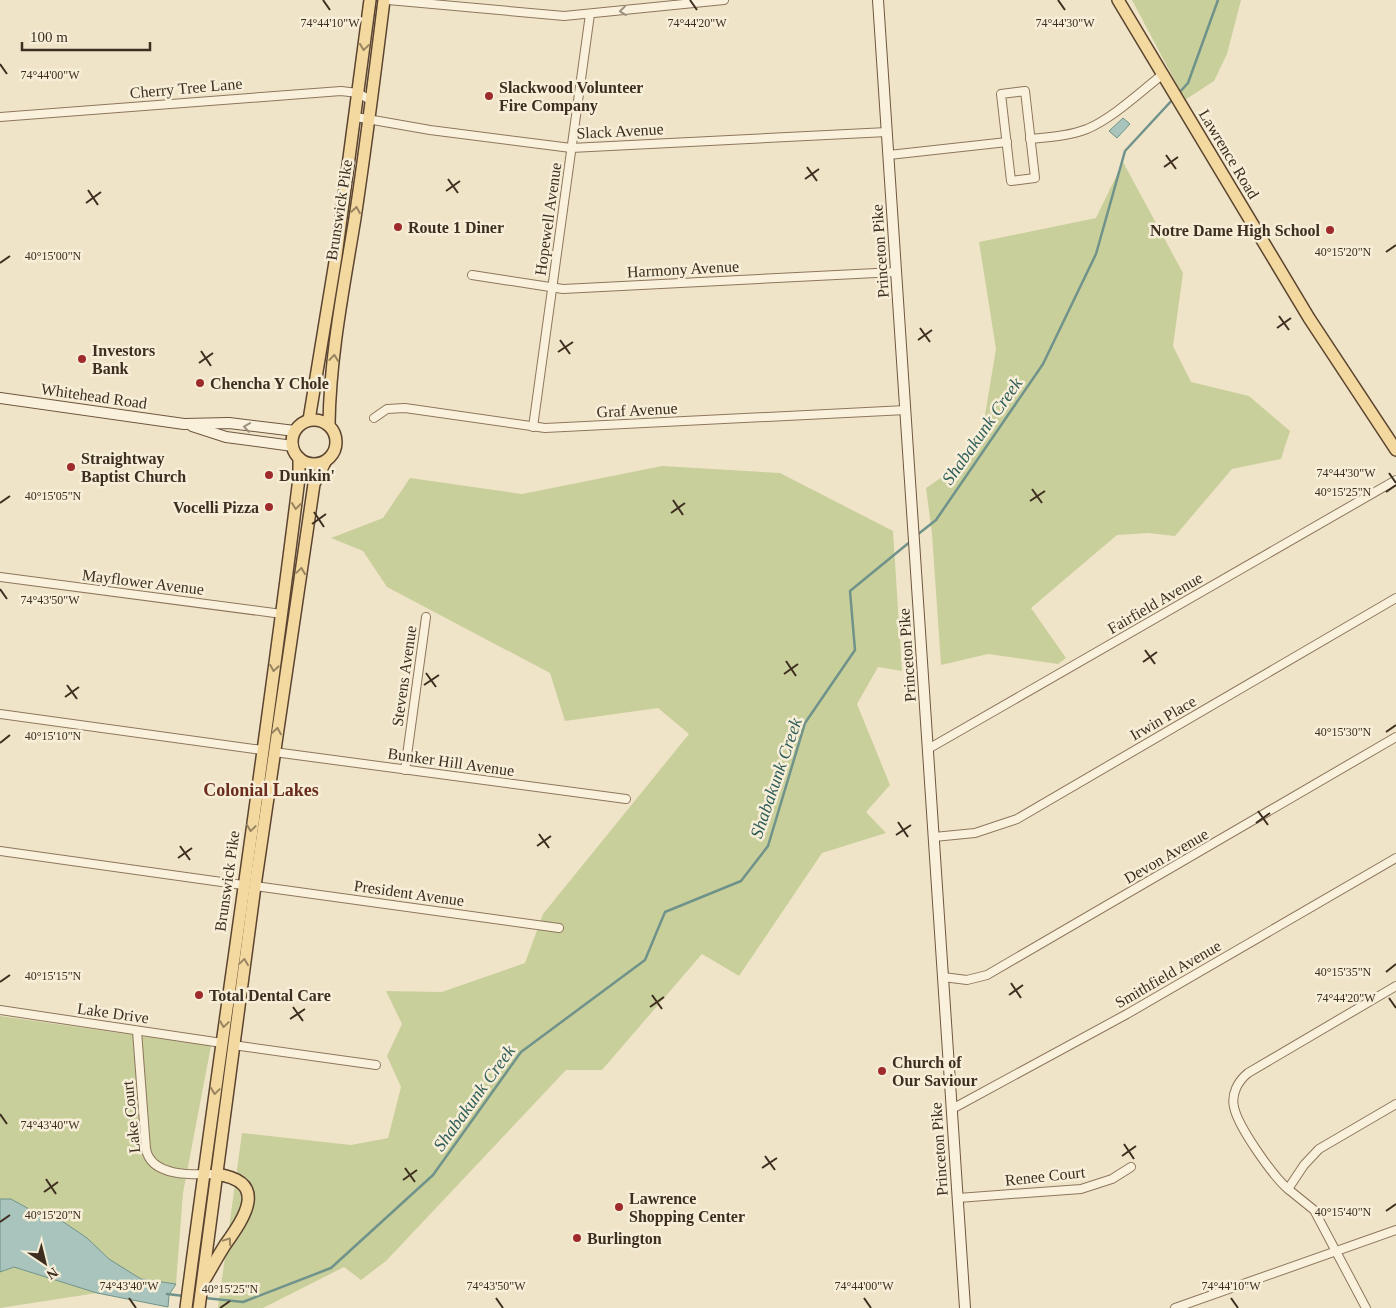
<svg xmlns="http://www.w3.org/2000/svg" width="1396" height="1308" viewBox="0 0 1396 1308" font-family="'Times New Roman',serif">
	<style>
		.green { fill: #c9cf9b }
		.water { fill: #a9c4bc; stroke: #6f938a }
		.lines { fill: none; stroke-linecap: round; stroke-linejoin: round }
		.stream { stroke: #6f938a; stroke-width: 2.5 }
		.minor-casing { stroke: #8d765c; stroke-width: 10 }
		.secondary-casing { stroke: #6f573f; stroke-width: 12 }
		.primary-casing { stroke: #5b4430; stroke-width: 14 }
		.minor { stroke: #faf1dc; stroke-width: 8 }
		.secondary { stroke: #faf1dc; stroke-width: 10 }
		.primary { stroke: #f3d9a0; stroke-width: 11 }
		.oneway { stroke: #9c907e }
		.oneway2 { stroke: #988460 }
		.ticks { fill: none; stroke: #3d2e20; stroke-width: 2 }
		.poi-dot { fill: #9e2a2b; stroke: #f7eed8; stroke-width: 2 }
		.labels { text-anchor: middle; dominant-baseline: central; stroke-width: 5; stroke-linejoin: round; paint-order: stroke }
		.poi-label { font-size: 16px; font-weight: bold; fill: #3d2e20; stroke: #f7eed8; text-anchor: start }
		.street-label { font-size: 16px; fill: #3d2e20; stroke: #f7eed8 }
		.water-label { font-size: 18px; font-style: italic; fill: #2f5d5a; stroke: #f7eed8 }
		.neighbourhood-label { font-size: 18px; font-weight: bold; fill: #6b2e1e; stroke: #f7eed8 }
		.ticks-label { font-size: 12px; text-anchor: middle; fill: #3d2e20; stroke: #f7eed8; stroke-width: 5; stroke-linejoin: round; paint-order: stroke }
	</style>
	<rect width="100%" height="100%" fill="#f0e4c8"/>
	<!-- green -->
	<g class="green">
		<path d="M1132,0H1241L1227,54L1214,81L1185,100Z"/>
		<path d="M1123,162L1183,273L1173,346L1191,382L1249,396L1290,431L1281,459L1232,469L1175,536L1148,533L1117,535L1031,608L1066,658L1058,664L988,654L941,665L932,534L926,488L961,464L981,439L996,349L979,242L1096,218Z"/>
		<path d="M662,466L780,473L893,531L902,671L878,667L857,704L890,785L866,812L886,833L822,853L739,976L702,954L602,1070H566L386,1261L361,1280L344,1267L263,1308H218L242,1133L351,1145L388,1138L401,1087L387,1056L402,1024L386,991L442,992L525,963L543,914L689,734L658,708L565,721L550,673L387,587L363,551L331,538L383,518L410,478L522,494Z"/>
		<path d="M0,1016L211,1046L183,1193L176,1284L141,1279L109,1259L87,1238L62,1221L29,1209L11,1199H0Z"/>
		<path d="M14,1267L97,1293L0,1308V1272Z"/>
	</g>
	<!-- water -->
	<g class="water">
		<path d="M1123,118L1130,124L1117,138L1109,131Z"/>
		<path d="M0,1199H11L29,1209L62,1221L87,1238L109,1259L141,1279L176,1284L169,1295L168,1307L97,1293L14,1267L0,1272Z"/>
	</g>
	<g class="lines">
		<!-- stream -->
		<g class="stream">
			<path d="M1178,94L1188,83L1218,0"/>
			<path d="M917,535L936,520L1043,364L1096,254L1125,151L1174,98"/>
			<path d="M167,1294L184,1296"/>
			<path d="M205,1298L243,1302L331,1268L433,1175L521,1052L645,960L665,912L741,881L768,846L805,723L855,650L850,591L911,541"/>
		</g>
		<defs>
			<g id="minor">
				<path d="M388,0L564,16L724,0"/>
				<path d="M1025,91L1035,178L1011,181L1001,94Z"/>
				<path d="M0,117L341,91L358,93L372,101"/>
				<path d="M356,117L430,130L571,148L887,132"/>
				<path d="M1030,139C1050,137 1069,136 1087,129C1113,118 1140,92 1162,75"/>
				<path d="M889,155L1007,142"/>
				<path d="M472,275L563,289L896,272"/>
				<path d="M374,418L387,409L405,408L545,428L906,410"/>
				<path d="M533,427L590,14"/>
				<path d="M0,577L282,614"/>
				<path d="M0,714L262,750"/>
				<path d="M928,749L1396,480"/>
				<path d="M274,752L626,799"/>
				<path d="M405,770L426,617"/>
				<path d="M934,837L975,833L1017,819L1396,598"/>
				<path d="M0,851L243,885"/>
				<path d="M255,886L559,928"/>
				<path d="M943,977L967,980L987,975L1396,737"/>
				<path d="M1396,986L1248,1073C1238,1081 1231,1094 1234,1107C1238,1127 1273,1176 1288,1189L1304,1165L1319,1149L1396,1104"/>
				<path d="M0,1010L222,1043"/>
				<path d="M137,1031L146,1149C151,1177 193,1175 216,1174"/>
				<path d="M233,1045L376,1065"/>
				<path d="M952,1109L1127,1014L1396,858"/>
				<path d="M1288,1189L1314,1210L1366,1308"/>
				<path d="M958,1198L1081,1189L1112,1179L1131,1167"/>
				<path d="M1175,1308L1396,1230"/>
			</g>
			<g id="secondary">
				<path d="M878,0L965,1308"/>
				<path d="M0,398L184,424L229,423L295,431"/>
				<path d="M192,426L226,437L293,446"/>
			</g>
			<g id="primary">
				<path d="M1118,0L1309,318L1396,450"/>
				<circle cx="314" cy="442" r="22"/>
				<path d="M309,420L336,256L370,0"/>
				<path d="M329,424C330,355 344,286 355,218C366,145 375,73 384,0"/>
				<path d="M205,1279C212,1267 218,1256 225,1245C244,1218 270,1182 216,1174"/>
				<path d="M186,1308C222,1031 265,755 299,478V458"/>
				<path d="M199,1308L255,886L314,484L325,462"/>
			</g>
		</defs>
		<!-- minor casing -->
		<use href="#minor" class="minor-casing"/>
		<!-- secondary casing -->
		<use href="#secondary" class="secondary-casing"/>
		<!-- primary casing -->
		<use href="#primary" class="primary-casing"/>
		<!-- minor -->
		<use href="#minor" class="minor"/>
		<!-- secondary -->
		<use href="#secondary" class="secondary"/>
		<!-- primary -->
		<use href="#primary" class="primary"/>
	</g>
	<!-- one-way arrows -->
	<defs><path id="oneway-chevron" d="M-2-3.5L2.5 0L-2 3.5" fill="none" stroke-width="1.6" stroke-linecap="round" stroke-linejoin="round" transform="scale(1.25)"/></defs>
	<g class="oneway">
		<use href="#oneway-chevron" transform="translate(623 11) rotate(174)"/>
		<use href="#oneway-chevron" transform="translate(247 427) rotate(-172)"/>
	</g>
	<g class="oneway2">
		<use href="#oneway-chevron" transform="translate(364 47) rotate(98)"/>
		<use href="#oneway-chevron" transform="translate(356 210) rotate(-81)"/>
		<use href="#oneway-chevron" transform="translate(334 358) rotate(-84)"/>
		<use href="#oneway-chevron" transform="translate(296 506) rotate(97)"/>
		<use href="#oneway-chevron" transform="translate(301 571) rotate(-82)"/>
		<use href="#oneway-chevron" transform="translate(274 668) rotate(99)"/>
		<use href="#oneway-chevron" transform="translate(277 731) rotate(-81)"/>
		<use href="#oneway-chevron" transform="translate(251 828) rotate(98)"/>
		<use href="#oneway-chevron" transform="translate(244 962) rotate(-82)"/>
		<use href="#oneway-chevron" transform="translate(224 1024) rotate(98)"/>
		<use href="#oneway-chevron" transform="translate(215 1091) rotate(98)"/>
		<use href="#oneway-chevron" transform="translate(228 1241) rotate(-56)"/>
	</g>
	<!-- ticks -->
	<path class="ticks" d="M323,0L330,10M690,0L697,10M1058,0L1065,10M0,64L7,74M1166,155L1176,169M807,167L817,181M1164,167L1178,157M448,179L458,193M805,179L819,169M88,190L98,205M446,191L460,181M86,203L101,192M1386,252L1396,245M0,263L10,256M1279,316L1289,330M920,328L930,342M1277,328L1291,318M560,340L570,354M918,340L932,330M201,351L211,366M558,352L573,342M199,363L213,353M1389,473L1396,483M1032,489L1042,503M1386,492L1396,485M673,500L683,515M1030,501L1045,491M0,503L10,496M314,512L324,527M671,513L685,503M312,524L326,514M0,589L7,599M1145,650L1155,664M786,661L796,676M1143,662L1157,652M426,673L436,687M784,674L798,664M67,685L77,699M424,685L439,675M65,697L79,687M1386,732L1396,725M0,743L10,735M1258,811L1268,825M898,822L908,837M1256,823L1270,813M539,834L549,848M896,835L911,825M180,846L190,860M537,846L551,836M178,858L192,848M1386,972L1396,964M0,982L10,975M1011,983L1021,998M652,995L662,1009M1009,995L1023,985M1389,998L1396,1008M293,1007L303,1021M650,1007L664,997M290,1019L305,1009M0,1114L7,1124M1124,1144L1134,1159M765,1156L775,1170M1122,1156L1136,1146M405,1168L415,1182M762,1168L777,1158M46,1179L56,1194M403,1180L417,1170M44,1192L58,1182M1386,1211L1396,1204M0,1222L10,1215M129,1298L136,1308M496,1298L503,1308M864,1298L871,1308M1231,1298L1238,1308M220,1308L230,1301"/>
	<!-- markers -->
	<g class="poi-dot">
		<circle cx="489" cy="96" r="5"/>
		<circle cx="398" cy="227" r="5"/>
		<circle cx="1330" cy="230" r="5"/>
		<circle cx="82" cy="359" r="5"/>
		<circle cx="200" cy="383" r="5"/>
		<circle cx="71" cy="467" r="5"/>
		<circle cx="269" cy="475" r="5"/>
		<circle cx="269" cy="507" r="5"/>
		<circle cx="199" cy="995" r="5"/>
		<circle cx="882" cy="1071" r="5"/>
		<circle cx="619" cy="1207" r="5"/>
		<circle cx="577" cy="1238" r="5"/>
	</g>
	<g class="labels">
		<!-- poi labels -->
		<g class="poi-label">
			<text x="499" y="87">Slackwood Volunteer<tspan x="499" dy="18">Fire Company</tspan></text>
			<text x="408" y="227">Route 1 Diner</text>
			<text x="1320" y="230" text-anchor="end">Notre Dame High School</text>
			<text x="92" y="350">Investors<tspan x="92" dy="18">Bank</tspan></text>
			<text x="210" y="383">Chencha Y Chole</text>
			<text x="81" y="458">Straightway<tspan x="81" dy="18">Baptist Church</tspan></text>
			<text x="279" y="475">Dunkin'</text>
			<text x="259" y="507" text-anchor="end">Vocelli Pizza</text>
			<text x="209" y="995">Total Dental Care</text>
			<text x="892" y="1062">Church of<tspan x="892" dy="18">Our Saviour</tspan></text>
			<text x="629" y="1198">Lawrence<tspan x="629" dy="18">Shopping Center</tspan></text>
			<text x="587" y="1238">Burlington</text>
		</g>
		<!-- street labels -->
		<g class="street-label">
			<text transform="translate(186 88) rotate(-5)">Cherry Tree Lane</text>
			<text transform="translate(620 131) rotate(-3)">Slack Avenue</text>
			<text transform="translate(1229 154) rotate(59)">Lawrence Road</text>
			<text transform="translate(339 210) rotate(-81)">Brunswick Pike</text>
			<text transform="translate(548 219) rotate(-82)">Hopewell Avenue</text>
			<text transform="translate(880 251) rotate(-94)">Princeton Pike</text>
			<text transform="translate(683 269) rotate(-3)">Harmony Avenue</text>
			<text transform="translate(94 396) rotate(8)">Whitehead Road</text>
			<text transform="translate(637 410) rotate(-3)">Graf Avenue</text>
			<text transform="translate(143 582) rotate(7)">Mayflower Avenue</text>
			<text transform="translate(1155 603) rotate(-30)">Fairfield Avenue</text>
			<text transform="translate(907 655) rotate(-94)">Princeton Pike</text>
			<text transform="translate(404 676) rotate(-82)">Stevens Avenue</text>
			<text transform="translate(1163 718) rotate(-30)">Irwin Place</text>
			<text transform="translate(451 762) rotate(8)">Bunker Hill Avenue</text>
			<text transform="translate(1166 856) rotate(-30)">Devon Avenue</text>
			<text transform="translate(227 881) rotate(-82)">Brunswick Pike</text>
			<text transform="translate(409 893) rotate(8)">President Avenue</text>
			<text transform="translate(1168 974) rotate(-30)">Smithfield Avenue</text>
			<text transform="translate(113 1013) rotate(8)">Lake Drive</text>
			<text transform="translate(131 1117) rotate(-96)">Lake Court</text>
			<text transform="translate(939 1149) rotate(-94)">Princeton Pike</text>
			<text transform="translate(1045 1176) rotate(-6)">Renee Court</text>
		</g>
		<!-- water labels -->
		<g class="water-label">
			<text transform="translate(982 431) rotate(-55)">Shabakunk Creek</text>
			<text transform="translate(776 778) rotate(-71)">Shabakunk Creek</text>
			<text transform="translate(474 1098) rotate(-54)">Shabakunk Creek</text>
		</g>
		<!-- neighbourhood labels -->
		<g class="neighbourhood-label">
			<text x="261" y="790">Colonial Lakes</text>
		</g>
	</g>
	<g class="ticks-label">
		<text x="330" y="27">74°44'10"W</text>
		<text x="697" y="27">74°44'20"W</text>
		<text x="1065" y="27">74°44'30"W</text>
		<text x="50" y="79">74°44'00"W</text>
		<text x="1343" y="256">40°15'20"N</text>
		<text x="53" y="260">40°15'00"N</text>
		<text x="1346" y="477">74°44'30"W</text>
		<text x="1343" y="496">40°15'25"N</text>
		<text x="53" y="500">40°15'05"N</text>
		<text x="50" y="604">74°43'50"W</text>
		<text x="1343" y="736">40°15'30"N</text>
		<text x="53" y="740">40°15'10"N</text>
		<text x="1343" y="976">40°15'35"N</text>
		<text x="53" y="980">40°15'15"N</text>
		<text x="1346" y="1002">74°44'20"W</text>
		<text x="50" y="1129">74°43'40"W</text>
		<text x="1343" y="1216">40°15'40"N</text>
		<text x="53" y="1219">40°15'20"N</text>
		<text x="129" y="1290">74°43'40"W</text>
		<text x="496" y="1290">74°43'50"W</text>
		<text x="864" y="1290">74°44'00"W</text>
		<text x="1231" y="1290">74°44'10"W</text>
		<text x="230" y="1293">40°15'25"N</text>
	</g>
	<!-- north arrow -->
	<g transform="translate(45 1263) rotate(145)" stroke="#f7eed8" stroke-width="4" paint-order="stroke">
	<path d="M0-4L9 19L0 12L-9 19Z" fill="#3d2e20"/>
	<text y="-8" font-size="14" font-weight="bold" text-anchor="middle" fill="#3d2e20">N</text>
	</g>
	<!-- scale -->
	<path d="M22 42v8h128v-8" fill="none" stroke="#3d2e20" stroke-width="2.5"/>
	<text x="30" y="42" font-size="15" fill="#3d2e20" stroke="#f7eed8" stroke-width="4" paint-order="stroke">100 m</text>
</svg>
